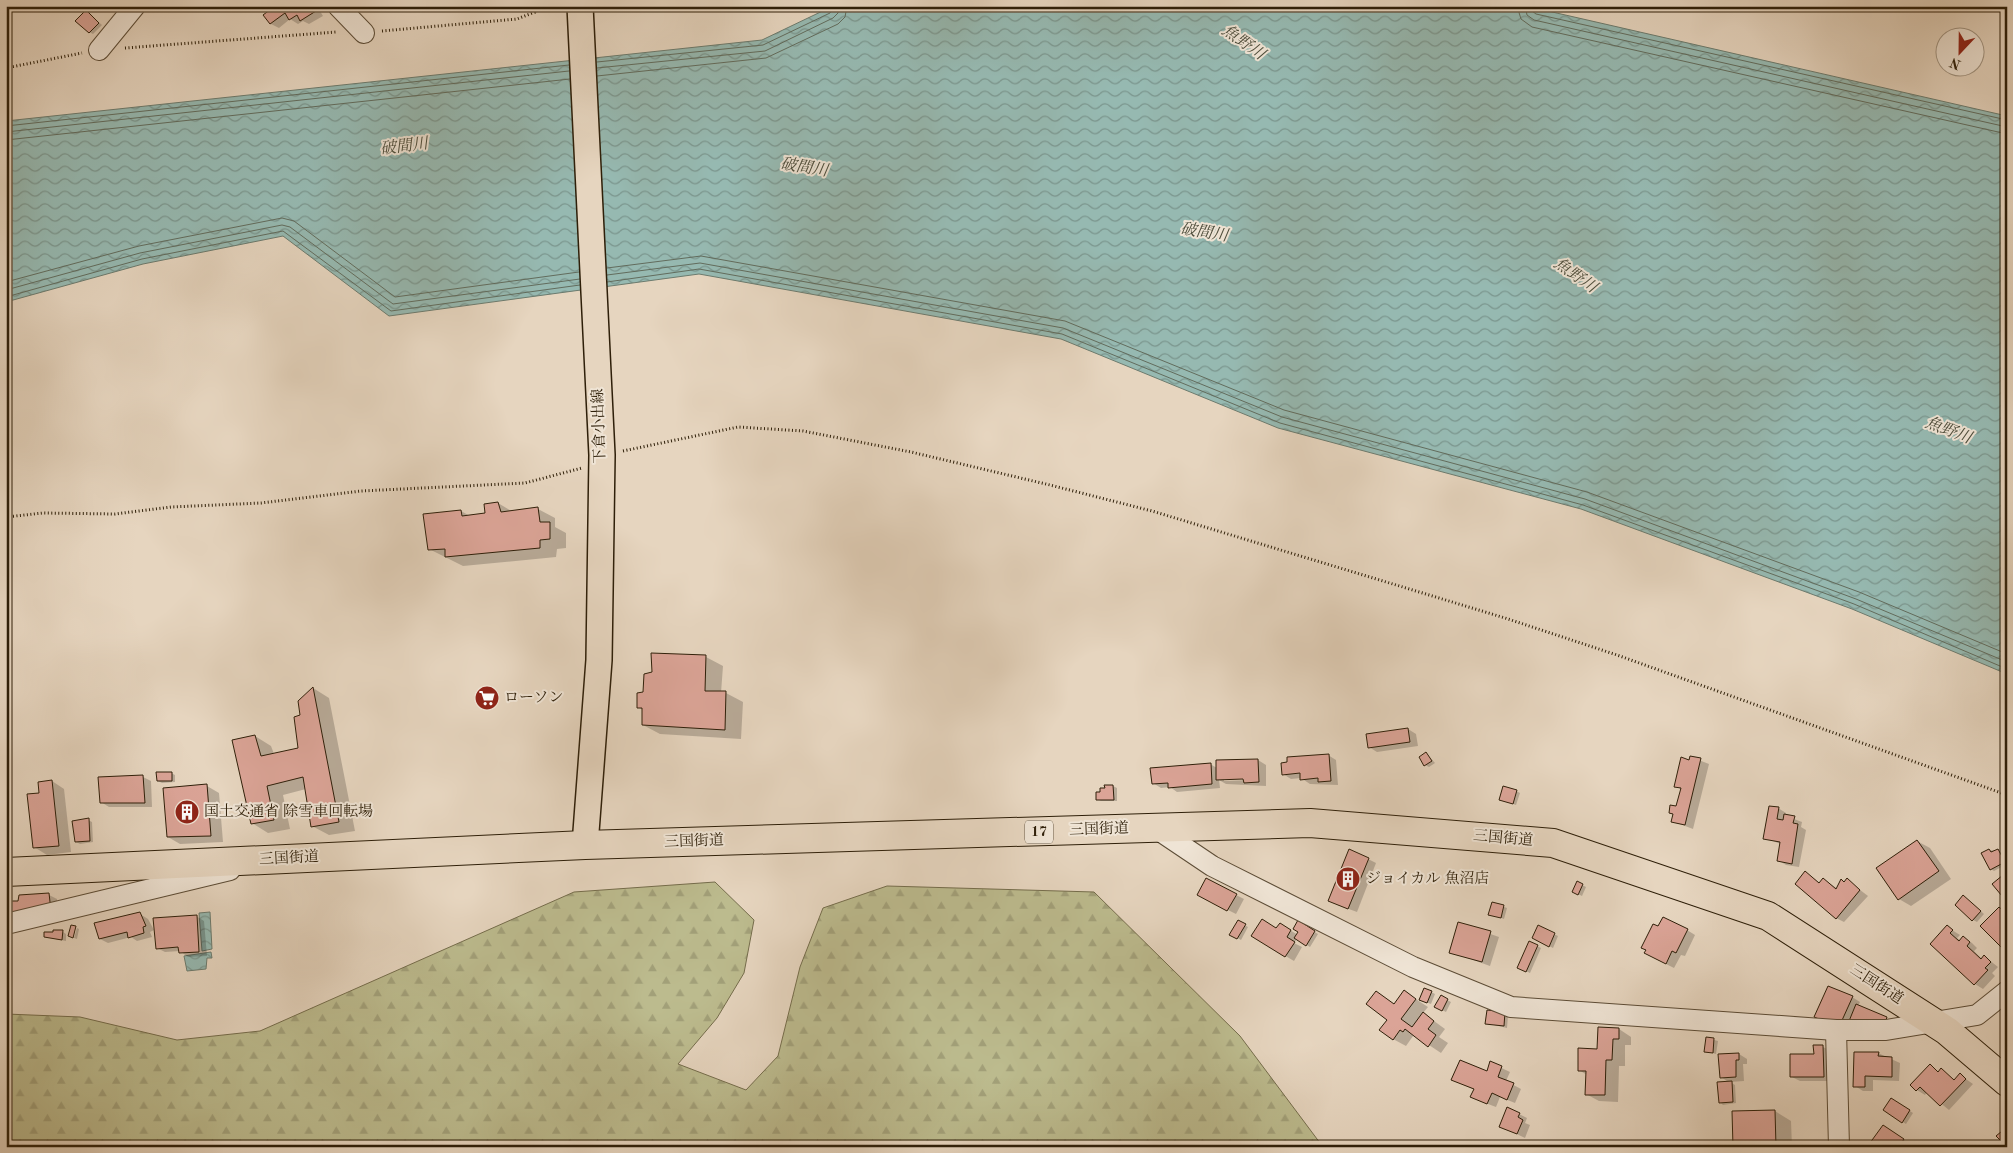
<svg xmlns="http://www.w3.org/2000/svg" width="2013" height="1153" viewBox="0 0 2013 1153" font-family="'Old Standard TT','Noto Serif JP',serif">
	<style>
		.forest { fill: url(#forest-firs); stroke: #756d4c }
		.water { fill: url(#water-waves); stroke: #6c7b6e }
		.shadow { fill: #0003; fill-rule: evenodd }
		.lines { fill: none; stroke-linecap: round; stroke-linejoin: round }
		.shore { stroke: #626c5d; stroke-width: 1 }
		.building { fill: #dba497; stroke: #2e1f09 }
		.minor-casing { stroke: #5c4c36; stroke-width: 22 }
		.major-casing { stroke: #2e1f09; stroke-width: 28 }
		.highway-casing { stroke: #2e1f09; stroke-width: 30 }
		.path { stroke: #2e1f09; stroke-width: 3; stroke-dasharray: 1 2.5; stroke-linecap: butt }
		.minor { stroke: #efe4d5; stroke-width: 20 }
		.major { stroke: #e6d5bf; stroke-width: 25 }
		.highway { stroke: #e6d5bf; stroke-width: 28 }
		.rail-casing { stroke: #2e1f09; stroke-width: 5.5 }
		.rail { stroke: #efe4d5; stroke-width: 4; stroke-dasharray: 11; stroke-linecap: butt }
		.labels { text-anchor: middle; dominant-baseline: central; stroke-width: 4; stroke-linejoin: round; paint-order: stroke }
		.shield { fill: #efe4d5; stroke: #685a46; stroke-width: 1 }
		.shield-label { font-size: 14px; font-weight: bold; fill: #2e1f09 }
		.street-label { font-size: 15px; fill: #2e1f09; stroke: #efe4d5 }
		.poi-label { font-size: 15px; fill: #2e1f09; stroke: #efe4d5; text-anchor: start }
		.water-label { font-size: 16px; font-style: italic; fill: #4d4d3b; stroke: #efe4d5 }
	</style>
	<defs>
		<pattern id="forest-firs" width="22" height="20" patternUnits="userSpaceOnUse" patternTransform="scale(1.25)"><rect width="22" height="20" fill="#bcbb8e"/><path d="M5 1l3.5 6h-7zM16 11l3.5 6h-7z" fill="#a2a079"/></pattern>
		<pattern id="water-waves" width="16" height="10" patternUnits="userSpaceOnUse" patternTransform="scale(1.25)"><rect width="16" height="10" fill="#96b9b1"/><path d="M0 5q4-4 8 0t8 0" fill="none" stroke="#7b968e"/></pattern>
	</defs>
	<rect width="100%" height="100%" fill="#e6d5bf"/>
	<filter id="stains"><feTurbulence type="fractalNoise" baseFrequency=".004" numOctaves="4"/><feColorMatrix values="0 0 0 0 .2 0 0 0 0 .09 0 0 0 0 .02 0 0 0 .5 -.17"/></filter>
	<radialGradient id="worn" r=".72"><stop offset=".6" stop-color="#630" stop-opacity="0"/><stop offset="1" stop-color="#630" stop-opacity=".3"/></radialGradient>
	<!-- forest -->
	<path class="forest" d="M715,882L754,920L744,973L717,1018L678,1064L746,1090L778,1056L800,967L823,908L887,886L1094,892L1240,1036L1323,1147H6V1014L80,1017L177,1040L260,1031L574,892Z"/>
	<!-- water -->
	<g class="water">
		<path d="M833,6H1526L2007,116V674L1852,609L1581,509L1278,428L1061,339L699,274L389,316L283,236L143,264L6,302V121L762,40Z"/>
		<path d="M210,912L212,949L202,951L199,913Z"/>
		<path d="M211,952L212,958H207L206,969L187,971L184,956Z"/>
	</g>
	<!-- shadow -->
	<g class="shadow">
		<path d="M107,6H128L121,14Z"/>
		<path d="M277,6H317L323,16L309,24L303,21L298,24L290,19L279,28L271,24L265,16Z"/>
		<path d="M89,14L102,25L93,34L89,32Z"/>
		<path d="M498,503L513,512L538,509L555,518V527L566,533V548L557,549L556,557L463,566L429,549L461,511L470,516L487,514Z"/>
		<path d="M652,654L706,657L723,666L721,693H726L743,702L741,739L660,734L643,725V710L638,707L653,673Z"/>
		<path d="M313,688L329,698L355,831L329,835L312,826L306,789L283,795L290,829L268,833L252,823L255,736L271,746L274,754L300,749L302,716Z"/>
		<path d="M1408,729L1416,734L1418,746L1377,752L1369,747Z"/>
		<path d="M1426,753L1435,763L1429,767L1425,765Z"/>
		<path d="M1328,755L1336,760L1338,785L1310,784L1301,778L1291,779L1283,774Z"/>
		<path d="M1691,757L1709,764L1693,829L1672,821L1674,815L1670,812L1677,808L1682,790L1676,786Z"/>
		<path d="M1258,760L1266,765V786L1226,784L1219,780L1220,788L1177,792L1170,787L1161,788L1153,783L1210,764L1217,768ZM1250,778V780L1224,781V779Z"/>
		<path d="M171,773L175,775V782L162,783L158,781Z"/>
		<path d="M143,777L151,781L152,807H109L101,802Z"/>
		<path d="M52,781L64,789L71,852L47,855L34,847L41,794Z"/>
		<path d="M207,786L219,793L223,842L180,844L168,837Z"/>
		<path d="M1113,786L1117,788V801H1101L1097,799L1101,793Z"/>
		<path d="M1516,791L1520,793L1516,805L1504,801Z"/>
		<path d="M1778,808L1786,813V816L1802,822L1801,827L1806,830L1799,867L1786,865L1778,860L1781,844L1765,838Z"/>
		<path d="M88,820L92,822L93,842L80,844L76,842Z"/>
		<path d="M1917,841L1930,848L1951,879L1911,906L1899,899Z"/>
		<path d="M1989,850L2001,852L2007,864L1994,871L1991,869Z"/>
		<path d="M1368,859L1376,863L1357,912L1338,905Z"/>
		<path d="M1806,873L1820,883L1823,879L1838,889L1847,880L1868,896L1844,922L1836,918Z"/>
		<path d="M1578,883L1586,887L1582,896L1574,892Z"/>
		<path d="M49,895L57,899L58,915L19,902Z"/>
		<path d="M1236,895L1244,899L1236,914L1206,899Z"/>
		<path d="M1967,899L1984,914L1977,922L1973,920Z"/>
		<path d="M1493,903L1507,908L1504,919L1490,914Z"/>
		<path d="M140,914L148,919L154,930L150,932L152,937L137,941L131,937L108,943L100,939Z"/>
		<path d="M196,916L204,921L207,956L188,957L180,951L165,952L157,948Z"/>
		<path d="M1239,922L1248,927L1241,940L1231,934Z"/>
		<path d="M1298,922L1318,934L1310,947L1297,939L1294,943L1302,947L1294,961L1252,936L1277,929L1280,924L1298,935L1300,932Z"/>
		<path d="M1459,923L1499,937L1490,966L1451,952Z"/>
		<path d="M1539,927L1558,936L1553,948L1534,938Z"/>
		<path d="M1947,927L1960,935L1957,938L1961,941L1964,938L1972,943L1977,948L1974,951L1982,959L1984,956L1998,967L1992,973L1995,976L1983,989L1975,984L1932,944Z"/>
		<path d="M77,928L79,929L77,939L74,938Z"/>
		<path d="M1687,930L1695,935L1685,956L1681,955L1674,968L1654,958Z"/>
		<path d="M63,932L66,934V941L45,937Z"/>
		<path d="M1537,946L1541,948L1530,973L1522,969Z"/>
		<path d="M1425,989L1435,994L1431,1004L1420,1000Z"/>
		<path d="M1376,992L1395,1005L1405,992L1428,1007L1423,1013L1445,1029L1439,1037L1448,1043L1441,1053L1417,1037L1413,1036L1406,1046L1393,1039L1388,1020Z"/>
		<path d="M1441,997L1451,1002L1446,1012L1436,1007Z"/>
		<path d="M1852,997L1860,1002L1858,1006L1895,1023L1824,1021Z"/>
		<path d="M1488,1012L1508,1016L1507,1028L1486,1023Z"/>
		<path d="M1599,1029H1619L1631,1037V1045H1625V1066H1619L1618,1102L1599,1101L1586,1094L1587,1075L1579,1070L1598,1050Z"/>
		<path d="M1707,1038L1718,1041L1716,1054L1706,1051Z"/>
		<path d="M1823,1047L1831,1051V1081H1800L1792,1077Z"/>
		<path d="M1878,1053L1900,1063L1899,1081L1873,1080V1091H1863L1855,1086Z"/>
		<path d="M1739,1054L1747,1059V1064H1743L1744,1081L1730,1082L1735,1085L1736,1103L1723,1105L1720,1102L1730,1083L1721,1077Z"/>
		<path d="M1491,1063L1510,1072L1506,1081L1521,1089L1515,1103L1500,1097L1496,1107L1480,1101L1475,1090L1453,1080L1487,1072Z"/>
		<path d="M1930,1066L1939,1072L1941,1070L1955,1080L1960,1075L1973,1084L1949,1110L1927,1092L1925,1095L1917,1090Z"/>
		<path d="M1891,1099L1913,1113L1906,1124L1884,1110Z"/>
		<path d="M1775,1111L1791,1121L1792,1147H1735Z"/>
		<path d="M1519,1114L1527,1118L1525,1123L1530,1125L1525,1138L1500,1126Z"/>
		<path d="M2007,1129V1141L2005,1142L1998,1136Z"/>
		<path d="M1891,1131L1911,1145L1910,1147H1869Z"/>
	</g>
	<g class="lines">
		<!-- shore -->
		<g class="shore">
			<path d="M1517,6L1521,19L1532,27L2007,134"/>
			<path d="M1525,6L1527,15L1534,20L2007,127"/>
			<path d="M1531,6L1532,11L1536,14L2007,120"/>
			<path d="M597,62L763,45L830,13L833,6"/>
			<path d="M597,68L765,51L833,18L838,13L840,6"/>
			<path d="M597,76L766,58L838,24L845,17L847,6"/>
			<path d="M6,126L569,65"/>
			<path d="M6,132L569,71"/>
			<path d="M6,140L570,79"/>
			<path d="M607,268L701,256L1065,321L1284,410L1587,492L1859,592L2007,654"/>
			<path d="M607,275L700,263L1063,328L1282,417L1585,499L1856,599L2007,662"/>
			<path d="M6,282L139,246L282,218L294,221L395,297L579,272"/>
			<path d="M607,282L699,269L1062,334L1280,423L1583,505L1854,604L2007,669"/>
			<path d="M6,290L140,253L282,225L290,227L393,304L580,279"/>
			<path d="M6,297L142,259L283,231L391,311L580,285"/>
		</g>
	</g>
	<!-- building -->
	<g class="building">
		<path d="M275,6H313L316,11L300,21L297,15L289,20L285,13L270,24L263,15Z"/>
		<path d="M86,10L99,23L89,33L75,21Z"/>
		<path d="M498,502L501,512L538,507L540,522H550V539L540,540V548L445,557V549L428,550L423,514L461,510L462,516L485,513L484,504Z"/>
		<path d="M651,653L706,655L705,691H726L725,730L642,725V708H637V693L643,692L644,674L652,672Z"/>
		<path d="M313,687L339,822L311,827L303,777L267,786L274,820L251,824L232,740L255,735L261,756L298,748L294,717L300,715L298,701Z"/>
		<path d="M1408,728L1410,742L1368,748L1366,734Z"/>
		<path d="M1426,752L1432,761L1424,766L1419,757Z"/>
		<path d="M1329,754L1331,781L1318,782V778L1300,780V773L1282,775L1281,763L1287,762V757Z"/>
		<path d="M1690,756L1701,758L1685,825L1671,822L1673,814L1669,813L1670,805L1676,806L1681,788L1674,787L1681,757L1689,760Z"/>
		<path d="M1258,759L1259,782L1244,783L1243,779L1216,780V760Z"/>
		<path d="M1211,763L1212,784L1168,788V783L1152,784L1150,768Z"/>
		<path d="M156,772H172V781H157Z"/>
		<path d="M143,775L145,803H100L98,777Z"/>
		<path d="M52,780L59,846L33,848L27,794L39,793L38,782Z"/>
		<path d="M207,784L211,836L167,837L163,788Z"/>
		<path d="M1104,785H1113L1114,800H1096V792H1100V788H1105Z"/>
		<path d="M1503,786L1517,790L1513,804L1499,800Z"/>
		<path d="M1769,806L1779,807L1777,819L1783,820L1784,814L1795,816L1793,823L1798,824L1792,864L1777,861L1780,842L1763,839Z"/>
		<path d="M89,818L90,841L75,842L72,821Z"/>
		<path d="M1917,840L1939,871L1898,900L1876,868Z"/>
		<path d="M1349,849L1369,858L1348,909L1328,901Z"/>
		<path d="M1989,849L1991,852L1998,849L2005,862L1990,870L1981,853Z"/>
		<path d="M1805,871L1819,883L1823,878L1836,889L1841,879L1844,882L1847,878L1860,890L1836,919L1795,884Z"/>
		<path d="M2003,875L2007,880V902L1992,884Z"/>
		<path d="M1206,878L1237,894L1227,911L1197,895Z"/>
		<path d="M1577,881L1583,884L1578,895L1572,892Z"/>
		<path d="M49,893L51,911L6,915V901H18L19,895Z"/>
		<path d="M1963,895L1981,911L1972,921L1955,905Z"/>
		<path d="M1492,902L1504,905L1501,918L1488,915Z"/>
		<path d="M1999,907L2007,914V953L1980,926Z"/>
		<path d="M140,912L146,926L143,927L144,933L128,938L127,932L99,939L94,923Z"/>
		<path d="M197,915L199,952L179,953L178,947L156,949L153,918Z"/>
		<path d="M1663,917L1688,929L1676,953L1672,951L1666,964L1644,953L1646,950L1641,948L1653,924L1658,926Z"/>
		<path d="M1262,919L1276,928L1280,923L1291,930L1287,937L1295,942L1285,957L1251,936Z"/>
		<path d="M1238,920L1246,924L1237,939L1229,935Z"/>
		<path d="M1298,920L1315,931L1306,946L1294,938L1298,932L1293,929Z"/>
		<path d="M1458,922L1491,931L1482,962L1449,953Z"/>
		<path d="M71,925L76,926L73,938L68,936Z"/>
		<path d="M1538,925L1555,933L1549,947L1532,938Z"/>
		<path d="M1947,925L1953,930L1950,933L1959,941L1963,936L1970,942L1967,946L1981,959L1984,955L1991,962L1985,968L1988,970L1974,985L1930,944Z"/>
		<path d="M53,930H63L62,940L44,937V932H53Z"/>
		<path d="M1529,941L1538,945L1526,972L1517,968Z"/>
		<path d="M1828,986L1853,996L1839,1027L1814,1017Z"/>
		<path d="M1424,988L1432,991L1427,1003L1419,1000Z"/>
		<path d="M1404,990L1416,999L1401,1019L1412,1027L1423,1012L1434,1021L1428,1029L1436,1035L1428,1047L1405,1029L1403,1032L1400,1030L1393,1040L1379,1030L1387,1020L1366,1004L1376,991L1394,1004Z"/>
		<path d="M1441,995L1448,999L1442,1011L1434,1007Z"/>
		<path d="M1856,1004L1887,1017L1883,1029L1847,1026Z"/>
		<path d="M1487,1010L1505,1012L1504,1026L1485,1024Z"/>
		<path d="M1598,1027L1619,1028V1039H1613L1612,1060H1606L1605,1095H1585L1586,1071H1578V1048L1597,1049Z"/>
		<path d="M1706,1037L1714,1038L1713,1053L1704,1052Z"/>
		<path d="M1813,1045H1823L1824,1077H1790V1054H1814Z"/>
		<path d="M1854,1052H1879L1878,1056L1892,1057V1077L1865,1076V1087H1853Z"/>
		<path d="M1739,1053V1060H1736V1077L1720,1078L1718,1054Z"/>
		<path d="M1460,1060L1487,1071L1490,1061L1502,1066L1498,1077L1514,1083L1507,1100L1492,1093L1487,1104L1470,1097L1474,1089L1451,1080Z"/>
		<path d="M1930,1064L1938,1072L1941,1068L1954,1080L1960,1073L1966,1079L1940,1106L1920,1087L1916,1091L1910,1085Z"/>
		<path d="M1732,1081L1733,1102L1719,1103L1717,1082Z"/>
		<path d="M1891,1098L1910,1110L1902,1123L1883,1110Z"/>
		<path d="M1507,1107L1520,1113L1518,1117L1523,1120L1517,1134L1499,1127Z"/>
		<path d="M1775,1110L1776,1147H1733L1732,1111Z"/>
		<path d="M1883,1125L1904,1139L1899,1147H1867Z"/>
		<path d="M2007,1127V1136L2001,1141L1996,1136Z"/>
	</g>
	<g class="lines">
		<defs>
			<g id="minor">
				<path d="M338,6L364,33"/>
				<path d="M99,50L135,6"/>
				<path d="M1157,829L1212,866L1413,967L1511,1007L1836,1030H1886L1977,1015L2007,991"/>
				<path d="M6,924L230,870"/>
				<path d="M1836,1030L1839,1147"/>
			</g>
			<path id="major" d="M580,6L602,455L599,660L585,845"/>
			<path id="highway" d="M6,872L585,845L1310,823L1553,843L1768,916L1947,1031L2007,1082"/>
		</defs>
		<!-- minor casing -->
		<use href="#minor" class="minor-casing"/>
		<!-- major casing -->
		<use href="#major" class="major-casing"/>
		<!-- highway casing -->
		<use href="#highway" class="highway-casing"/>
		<!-- path -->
		<g class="path">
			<path d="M382,31L517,19L535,12L538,6"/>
			<path d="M125,48L336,32"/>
			<path d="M6,68L82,53"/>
			<path d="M623,451L738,427L803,431L911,452L1050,485L1152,511L1505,618L1617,655L2007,795"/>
			<path d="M6,517L43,513L115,514L171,507L261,503L361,491L525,483L582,468"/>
		</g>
		<!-- minor -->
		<use href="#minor" class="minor"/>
		<!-- major -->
		<use href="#major" class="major"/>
		<!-- highway -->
		<use href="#highway" class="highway"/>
		<defs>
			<path id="rail" d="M2005,6L2007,7"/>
		</defs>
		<!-- rail casing -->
		<use href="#rail" class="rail-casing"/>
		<!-- rail -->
		<use href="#rail" class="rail"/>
	</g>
	<!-- icons -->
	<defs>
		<symbol id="supermarket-disc" viewBox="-11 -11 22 22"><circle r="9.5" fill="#8f2418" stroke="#efe4d5"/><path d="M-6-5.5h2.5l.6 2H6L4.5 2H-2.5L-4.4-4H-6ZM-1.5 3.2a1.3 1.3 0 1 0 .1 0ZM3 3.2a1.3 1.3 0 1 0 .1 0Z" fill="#fff"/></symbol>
		<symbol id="building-disc" viewBox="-11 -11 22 22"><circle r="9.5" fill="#8f2418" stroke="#efe4d5"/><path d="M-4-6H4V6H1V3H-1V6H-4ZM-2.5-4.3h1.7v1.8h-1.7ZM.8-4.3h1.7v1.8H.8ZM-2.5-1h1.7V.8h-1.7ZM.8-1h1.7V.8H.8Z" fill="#fff"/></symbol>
	</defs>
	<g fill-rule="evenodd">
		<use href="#supermarket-disc" x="473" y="684" width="28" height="28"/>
		<use href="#building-disc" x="173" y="798" width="28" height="28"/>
		<use href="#building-disc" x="1334" y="865" width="28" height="28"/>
	</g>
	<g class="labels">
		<!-- shield labels -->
		<rect class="shield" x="1025" y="820.5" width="28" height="23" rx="4"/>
		<g class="shield-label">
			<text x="1039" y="832">17</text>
		</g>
		<!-- street labels -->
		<g class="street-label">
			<text transform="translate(600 426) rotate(-92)">下倉小出線</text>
			<text transform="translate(1099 830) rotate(-2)">三国街道</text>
			<text transform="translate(1503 839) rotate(5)">三国街道</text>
			<text transform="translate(694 842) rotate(-2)">三国街道</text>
			<text transform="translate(289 859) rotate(-3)">三国街道</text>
			<text transform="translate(1876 985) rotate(33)">三国街道</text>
		</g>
		<!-- poi labels -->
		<g class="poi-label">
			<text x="504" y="698">ローソン</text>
			<text x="204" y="812">国土交通省 除雪車回転場</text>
			<text x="1366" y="879">ジョイカル 魚沼店</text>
		</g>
		<!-- water labels -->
		<g class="water-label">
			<text transform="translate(1243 43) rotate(35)">魚野川</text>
			<text transform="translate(404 147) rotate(-7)">破間川</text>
			<text transform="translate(804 168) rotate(9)">破間川</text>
			<text transform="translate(1204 233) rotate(9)">破間川</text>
			<text transform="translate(1575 276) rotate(35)">魚野川</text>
			<text transform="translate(1948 431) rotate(21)">魚野川</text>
		</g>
	</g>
	<!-- margin -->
	<rect width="2013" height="1153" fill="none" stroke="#e6d5bf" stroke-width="25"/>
	<rect x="8" y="8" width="1998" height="1138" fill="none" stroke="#2e1f09" stroke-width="2.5"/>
	<rect x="12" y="12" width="1988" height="1128" fill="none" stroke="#2e1f09"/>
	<!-- north arrow -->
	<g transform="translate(1960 52) rotate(202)"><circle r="24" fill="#efe4d5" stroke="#a29583"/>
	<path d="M0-4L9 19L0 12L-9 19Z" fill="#8f2418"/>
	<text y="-8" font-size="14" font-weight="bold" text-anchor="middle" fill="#2e1f09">N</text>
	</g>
	<rect width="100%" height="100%" filter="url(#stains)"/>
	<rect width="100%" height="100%" fill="url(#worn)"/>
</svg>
